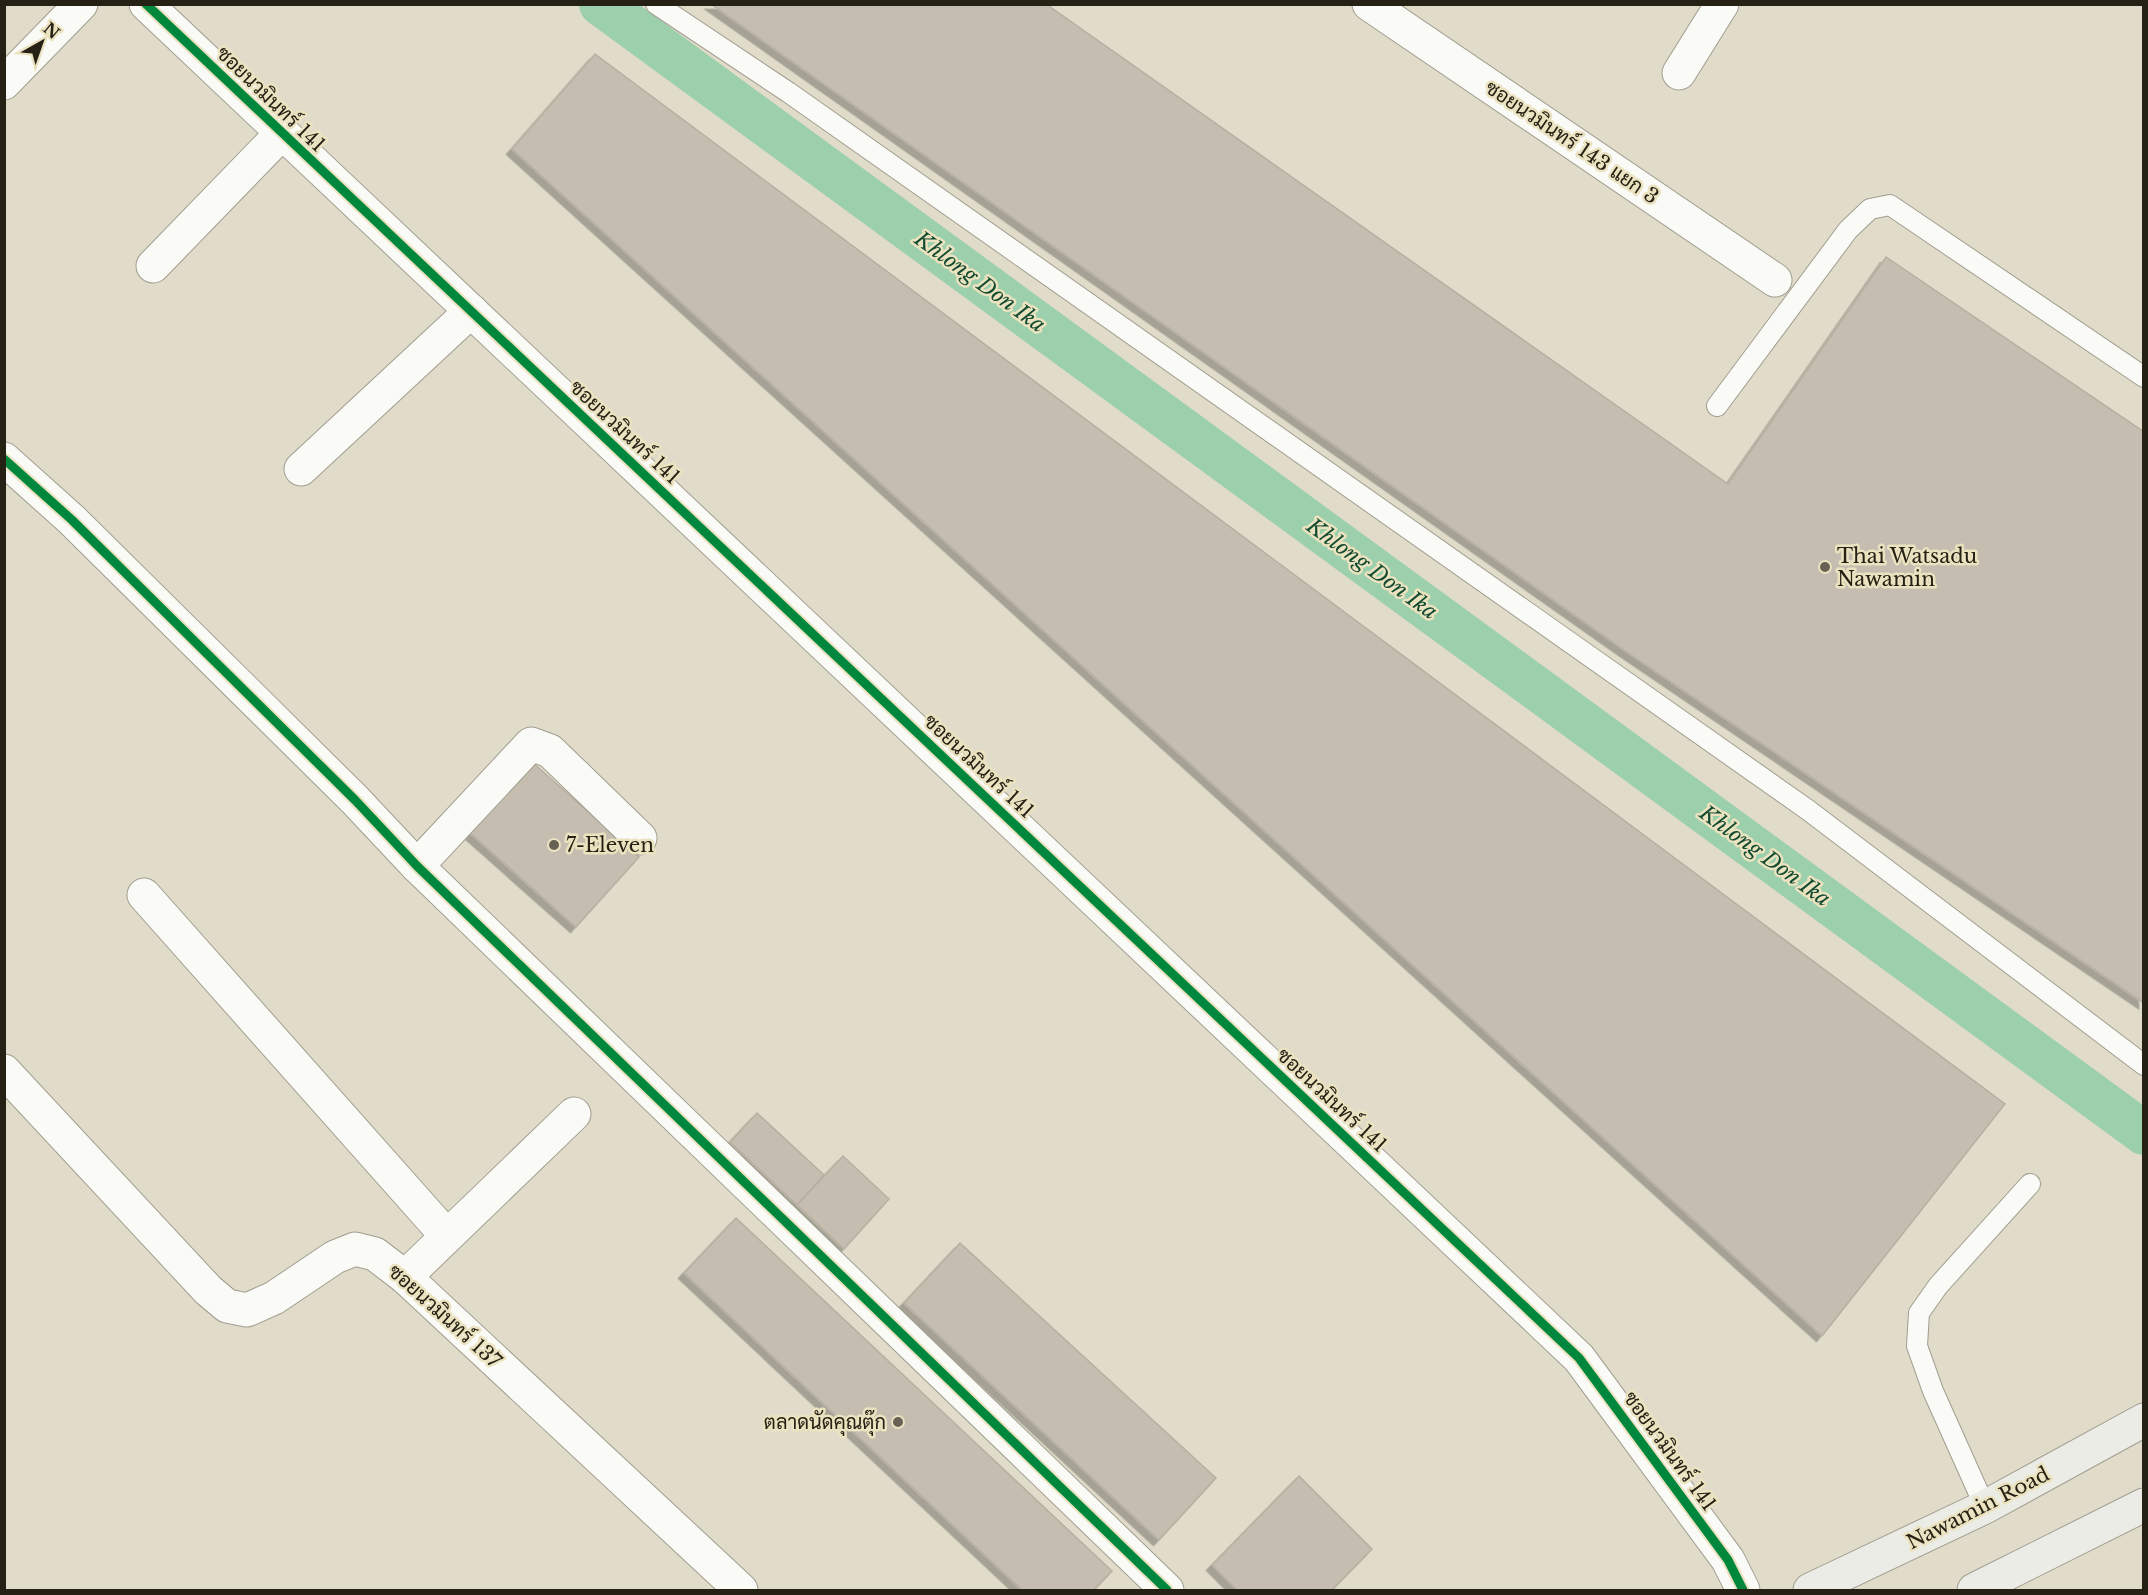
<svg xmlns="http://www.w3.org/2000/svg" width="2148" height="1595" viewBox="0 0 2148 1595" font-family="'Libre Baskerville',Sarabun,serif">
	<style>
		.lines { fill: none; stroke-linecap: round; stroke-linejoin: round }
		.canal { stroke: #9ccfab; stroke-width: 44 }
		.building { fill: #c4bdb0; stroke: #b6afa2; stroke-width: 1.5; filter: url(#shadow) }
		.service-casing { stroke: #a19e90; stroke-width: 22 }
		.minor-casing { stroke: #a19e90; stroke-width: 35 }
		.secondary-casing { stroke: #a19e90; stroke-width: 35 }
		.service { stroke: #fafaf7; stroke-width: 20 }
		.minor { stroke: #fafaf7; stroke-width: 33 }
		.secondary { stroke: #ecece6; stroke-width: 33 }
		.cycleway-casing { stroke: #ebe2c0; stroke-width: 13 }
		.cycleway { stroke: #00873e; stroke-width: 9 }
		.poi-dot { fill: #676254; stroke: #ebe2c0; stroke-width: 2 }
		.labels { text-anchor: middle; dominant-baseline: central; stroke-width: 5; stroke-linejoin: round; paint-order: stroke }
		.street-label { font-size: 20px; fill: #252115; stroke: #ebe2c0 }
		.poi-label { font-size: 20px; fill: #252115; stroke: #ebe2c0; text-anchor: start }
		.water-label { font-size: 21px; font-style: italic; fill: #134c30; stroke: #ebe2c0 }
	</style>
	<defs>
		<filter id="shadow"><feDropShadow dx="-5.5" dy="5.5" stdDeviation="0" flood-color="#0004"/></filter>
	</defs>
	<rect width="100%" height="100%" fill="#e1dcca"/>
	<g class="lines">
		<!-- canal -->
		<path class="canal" d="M601,4L2144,1133"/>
	</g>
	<!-- building -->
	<g class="building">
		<path d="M711,4H1046L1728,484L1886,257L2144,432V1003L1624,650Z"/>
		<path d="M595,54L2005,1104L1822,1336L512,149Z"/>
		<path d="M532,762L639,857L576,927L469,832Z"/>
		<path d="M757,1113L824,1175L797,1205L730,1142Z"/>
		<path d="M843,1156L889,1199L844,1249L797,1205Z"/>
		<path d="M736,1218L1112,1571L1094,1590H1022L684,1273Z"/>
		<path d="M960,1243L1216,1478L1159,1540L904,1303Z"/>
		<path d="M1299,1476L1372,1549L1332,1590H1237L1212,1565Z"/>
	</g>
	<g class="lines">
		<defs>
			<g id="service">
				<path d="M656,4L788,92L1808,810L2144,1065"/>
				<path d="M1717,406L1848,230L1870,209L1890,205L2144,377"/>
				<path d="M1985,1507L1933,1391L1917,1346L1919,1313L1938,1286L2030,1184"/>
			</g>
			<g id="minor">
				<path d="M146,4L1579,1358L1728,1560L1743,1590"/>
				<path d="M1369,4L1775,280"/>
				<path d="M1679,73L1722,4"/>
				<path d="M4,83L81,4"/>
				<path d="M153,266L281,134"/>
				<path d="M4,459L72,520L355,800L417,866L1167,1590"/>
				<path d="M301,469L471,311"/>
				<path d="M417,866L531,744L550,751L640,838"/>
				<path d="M144,895L446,1235"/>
				<path d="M4,1071L208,1290L227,1306L247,1310L274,1298L335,1257L355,1249L375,1254L405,1277L741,1590"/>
				<path d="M405,1277L574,1114"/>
			</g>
			<g id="secondary">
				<path d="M1810,1590L1985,1507L2144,1420"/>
				<path d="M1974,1590L2144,1505"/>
			</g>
		</defs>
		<!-- service casing -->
		<use href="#service" class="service-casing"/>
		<!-- minor casing -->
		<use href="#minor" class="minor-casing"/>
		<!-- secondary casing -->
		<use href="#secondary" class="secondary-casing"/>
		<!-- service -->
		<use href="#service" class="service"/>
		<!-- minor -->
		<use href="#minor" class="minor"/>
		<!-- secondary -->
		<use href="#secondary" class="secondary"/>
		<defs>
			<g id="cycleway">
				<path d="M146,4L1579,1358L1728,1560L1743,1590"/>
				<path d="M4,459L72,520L355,800L417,866L1167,1590"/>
			</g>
		</defs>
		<!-- cycleway casing -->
		<use href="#cycleway" class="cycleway-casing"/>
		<!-- cycleway -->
		<use href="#cycleway" class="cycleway"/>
	</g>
	<!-- markers -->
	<g class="poi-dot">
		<circle cx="1825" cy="567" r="6"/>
		<circle cx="554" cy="845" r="6"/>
		<circle cx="898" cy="1422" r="6"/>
	</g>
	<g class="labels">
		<!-- street labels -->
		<g class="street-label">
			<text transform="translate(271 99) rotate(44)">ซอยนวมินทร์ 141</text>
			<text transform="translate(1572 142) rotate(34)">ซอยนวมินทร์ 143 แยก 3</text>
			<text transform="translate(625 432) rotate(43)">ซอยนวมินทร์ 141</text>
			<text transform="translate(979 766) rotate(43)">ซอยนวมินทร์ 141</text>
			<text transform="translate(1332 1100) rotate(43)">ซอยนวมินทร์ 141</text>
			<text transform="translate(445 1316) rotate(42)">ซอยนวมินทร์ 137</text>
			<text transform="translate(1670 1451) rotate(54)">ซอยนวมินทร์ 141</text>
			<text transform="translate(1978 1508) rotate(-27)">Nawamin Road</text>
		</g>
		<!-- poi labels -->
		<g class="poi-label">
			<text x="1837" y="556">Thai Watsadu<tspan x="1837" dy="23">Nawamin</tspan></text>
			<text x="566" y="845">7-Eleven</text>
			<text x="886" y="1422" text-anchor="end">ตลาดนัดคุณตุ๊ก</text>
		</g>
		<!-- water labels -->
		<g class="water-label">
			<text transform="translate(980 282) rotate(36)">Khlong Don Ika</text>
			<text transform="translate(1372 569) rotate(36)">Khlong Don Ika</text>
			<text transform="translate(1765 856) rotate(36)">Khlong Don Ika</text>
		</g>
	</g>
	<!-- border -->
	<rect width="2148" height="1595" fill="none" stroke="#252115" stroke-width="12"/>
	<!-- north arrow -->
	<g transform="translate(42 42) rotate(40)" stroke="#ebe2c0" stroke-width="4.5" paint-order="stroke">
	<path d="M0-4.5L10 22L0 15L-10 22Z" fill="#252115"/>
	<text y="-9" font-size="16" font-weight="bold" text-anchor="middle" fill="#252115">N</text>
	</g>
</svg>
